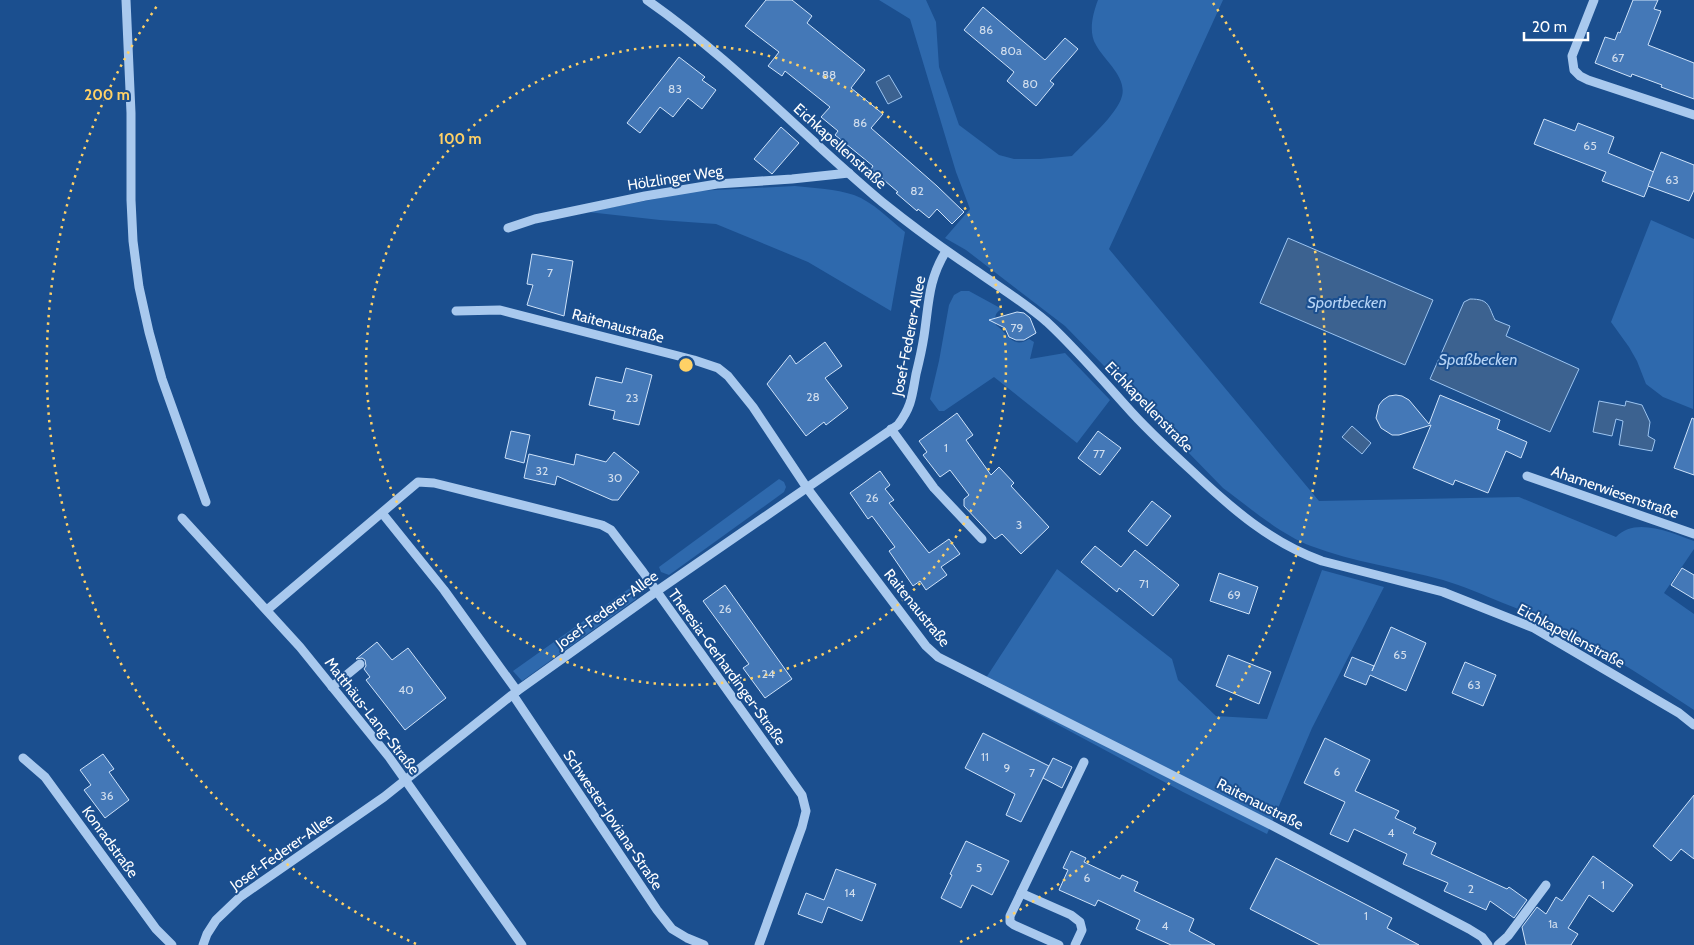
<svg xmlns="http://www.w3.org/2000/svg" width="1694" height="945" viewBox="0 0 1694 945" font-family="Cabin,sans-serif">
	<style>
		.green { fill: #2e69ad }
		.water { fill: #3c6290; stroke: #9cc4f0 }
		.building { fill: #4478b7; stroke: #cfe3fa }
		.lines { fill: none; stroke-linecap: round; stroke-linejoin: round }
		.minor { stroke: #a9c9ee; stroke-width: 9 }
		.ring { fill: none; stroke: #ffd166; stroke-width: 2.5; stroke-dasharray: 2.5 5 }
		.labels { text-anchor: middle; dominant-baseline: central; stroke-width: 4; stroke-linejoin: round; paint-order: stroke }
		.number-label { font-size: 12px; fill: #d0dded }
		.street-label { font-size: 15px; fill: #fff; stroke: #1b4f8f }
		.water-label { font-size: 16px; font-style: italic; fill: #b5d3f5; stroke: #1b4f8f }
		.centre { fill: #ffd166; stroke: #1b4f8f; stroke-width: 2.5 }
		.ring-label { font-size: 15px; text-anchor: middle; font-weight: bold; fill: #ffd166; stroke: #1b4f8f; stroke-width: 4; stroke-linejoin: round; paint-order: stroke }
	</style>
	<rect width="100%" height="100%" fill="#1b4f8f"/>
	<!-- green -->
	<g class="green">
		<path d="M879,0H926L936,22L939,67L959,125L999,155L1014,159H1040L1072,156C1086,141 1117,115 1122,96C1127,77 1104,60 1096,45C1088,32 1093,13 1098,0H1223L1109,249L1319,501L1519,497L1616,537C1635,516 1672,533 1694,541V549L1664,593L1694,614V710C1633,670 1571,629 1503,603C1484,595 1463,586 1443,580C1400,568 1353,562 1311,546C1280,534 1250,508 1223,488L1065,326L966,250L945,238L970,209L956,172L910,19Z"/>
		<path d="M795,186C815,188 835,189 854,195C873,202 889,219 905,232L891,311L808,262L716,224L660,220L588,212L696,191Z"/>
		<path d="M1651,220L1694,239L1693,409L1663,397L1646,384L1637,361L1629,347L1611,322Z"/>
		<path d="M961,291H969L1002,309C994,313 995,318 996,325C1007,332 1012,350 1029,339L1034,342L1030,359L1065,353L1110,400L1077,443L994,377L944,411H939L930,399L939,361L949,305L954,295Z"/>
		<path d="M779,479L784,482L786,487L784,492L669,575L661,572L659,567Z"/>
		<path d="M1057,569L1172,659L1178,680L1216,716L1267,719L1322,570L1384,587L1312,728L1267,834L1183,792L982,684Z"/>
		<path d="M637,583L638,589L636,599L522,681L513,671Z"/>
	</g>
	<!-- water -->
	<g class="water">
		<path d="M889,75L902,97L888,104L876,82Z"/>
		<path d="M1288,238L1433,300L1405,365L1260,303Z"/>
		<path d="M1470,299C1490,299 1488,306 1495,320L1510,326L1506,336L1579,369L1550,432L1430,379L1464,302Z"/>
		<path d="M1599,401L1625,406L1626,401L1642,405L1650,422L1648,436L1655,440L1652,451L1619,445L1623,421L1616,419L1612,436L1593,432Z"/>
		<path d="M1352,426L1371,443L1362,454L1342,437Z"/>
	</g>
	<!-- building -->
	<g class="building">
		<path d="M766,0H792L812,16L807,23L865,70L851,88L883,114L871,128L937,186L964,212L952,224L937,209L929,218L918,209L917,211L896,193L898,192L871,169L873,166L835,135L838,131L821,117L830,107L785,71L782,76L768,66L779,52L745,26Z"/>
		<path d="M1633,0H1658L1654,9L1661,11L1648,45L1694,63V99L1661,87L1662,85L1632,74L1631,77L1595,63L1605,37L1615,40L1618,32L1620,33Z"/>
		<path d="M983,7L1045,60L1065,38L1078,49L1050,81L1054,84L1036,106L1007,81L1014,72L964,30Z"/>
		<path d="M679,57L705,77L702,80L716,90L702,109L688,98L673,117L660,107L640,133L627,123Z"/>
		<path d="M1544,119L1575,131L1578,123L1614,137L1608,153L1654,172L1644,197L1602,181L1606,172L1534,144Z"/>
		<path d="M781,127L799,143L772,174L754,159Z"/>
		<path d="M1661,152L1694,165V190L1689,201L1648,186Z"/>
		<path d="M532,254L573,261L564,316L527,305L533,285L527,284Z"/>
		<path d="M1017,312L1024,313L1030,318L1036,333L1024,340H1016L1009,337L1005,328L989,320Z"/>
		<path d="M825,342L842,366L825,378L848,408L826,425L824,422L806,436L767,384L790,355L796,364Z"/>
		<path d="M626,368L652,375L639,425L613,419L615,411L589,405L596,377L622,383Z"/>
		<path d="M1396,395L1402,396L1409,400L1429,424L1440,395L1500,420L1497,429L1527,442L1521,458L1506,451L1488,493L1455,480L1453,485L1413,468L1431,425L1399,435H1392L1381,428L1376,418L1379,405L1383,400L1389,396Z"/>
		<path d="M957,413L973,435L966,440L991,475L999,467L1014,483L1011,486L1049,527L1021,554L1002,534L995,539L964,506V499L969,495L950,470L940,477L923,455L927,452L919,441Z"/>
		<path d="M1692,418L1694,419V475L1674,468Z"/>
		<path d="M511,431L530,435L524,463L505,458Z"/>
		<path d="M1098,431L1121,448L1100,475L1078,458Z"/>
		<path d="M614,452L639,472L618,500H612L557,476L555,485L524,478L529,454L574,465L576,454L606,462Z"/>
		<path d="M880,471L890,485L885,489L894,500L889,503L929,553L949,539L960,554L941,567L947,575L926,590L920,581L913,586L889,551L895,547L872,516L868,519L850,493Z"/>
		<path d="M1152,501L1171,516L1147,546L1128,531Z"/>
		<path d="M1095,546L1121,567L1135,550L1179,585L1153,616L1119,588L1117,592L1081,562Z"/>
		<path d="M1682,568L1694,575V599L1671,585Z"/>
		<path d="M1219,573L1258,587L1249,614L1210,601Z"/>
		<path d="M725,585L792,679L765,698L743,668L749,664L703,601Z"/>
		<path d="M1391,627L1426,643L1406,691L1370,675L1366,685L1344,676L1352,657L1374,666L1372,671Z"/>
		<path d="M377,642L392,660L408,648L446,698L405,730L366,680L370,677L364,669L366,666L365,660L362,658L356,659Z"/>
		<path d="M1228,655L1271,672L1259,704L1216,686Z"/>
		<path d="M1465,662L1496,675L1483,706L1452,693Z"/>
		<path d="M983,733L1049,766L1021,822L1006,815L1015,794L965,768Z"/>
		<path d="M1325,738L1370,760L1355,791L1399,811L1395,818L1416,828L1413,833L1436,843L1431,854L1507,889L1509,887L1527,900L1514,918L1490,901L1486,910L1444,891L1448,883L1403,864L1407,854L1354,829L1348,842L1330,834L1345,802L1304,783Z"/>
		<path d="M103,754L114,769L109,772L129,800L105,818L84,790L91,785L80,770Z"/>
		<path d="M1053,758L1072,767L1062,788L1043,778Z"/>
		<path d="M1694,795V859L1681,849L1671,861L1653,846Z"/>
		<path d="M966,841L1009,861L992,895L972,885L961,908L941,898L952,875L950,874Z"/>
		<path d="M1071,851L1086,858L1084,862L1120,879L1122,875L1138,882L1134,891L1194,919L1189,931L1215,945H1171L1136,929L1140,920L1098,900L1095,906L1059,890L1068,870L1063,868Z"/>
		<path d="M1593,856L1633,885L1613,912L1589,895L1568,928L1578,934L1571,945H1526L1522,927L1537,907L1546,914L1556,897L1562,901Z"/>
		<path d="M1276,858L1392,918L1387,928L1419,945H1320L1250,909Z"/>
		<path d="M836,869L876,884L862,921L828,907L822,923L798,914L806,893L824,900Z"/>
	</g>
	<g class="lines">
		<!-- minor -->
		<g class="minor">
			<path d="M126,0L131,113V200L133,241L139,287L149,332L162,379L206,502"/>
			<path d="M647,0C732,59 803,136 882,202C912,226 943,249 975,270C999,287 1025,303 1047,322C1075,348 1100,377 1126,406C1146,429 1169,450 1192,471C1231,508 1271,543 1322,561L1443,592L1534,628L1679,713L1694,725"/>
			<path d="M1594,0L1572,56L1574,70L1580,76L1588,80L1694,115"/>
			<path d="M508,228L535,219L645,196L717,184L792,179L849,173"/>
			<path d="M456,311L500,310L694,360L718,368L728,376L753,407L807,488L926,646L938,657L1271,825L1469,929L1482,937L1488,945"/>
			<path d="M891,429L934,488L982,539"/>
			<path d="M1527,476L1694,534"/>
			<path d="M382,513L444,590L517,691"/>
			<path d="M182,518L300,647L389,757L522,945"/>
			<path d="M267,610L418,482L434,483L602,525L611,530L643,572L802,795L806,811L802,827L759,945"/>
			<path d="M332,687L360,664"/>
			<path d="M513,695L657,910L672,929L687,938L704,945"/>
			<path d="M23,758L45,777L156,929L172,945"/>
			<path d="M1021,893L1071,915L1080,922L1082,930L1075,945"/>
			<path d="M203,945L207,934L216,920L240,897L384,797L517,691L657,591L898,425C912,406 912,396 916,374C919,362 922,349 924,336C929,303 928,280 946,251"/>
			<path d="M1059,945L1014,925L1010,922V916L1084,762"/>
			<path d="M1498,945L1508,936L1546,885"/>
		</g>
	</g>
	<!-- distance rings -->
	<g class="ring">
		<circle cx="686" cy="365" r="320"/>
		<path d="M416 944A639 639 0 0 1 159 3M1213 3A639 639 0 0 1 956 944"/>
	</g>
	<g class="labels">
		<!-- number labels -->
		<g class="number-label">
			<text x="986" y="29">86</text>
			<text x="1011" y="50">80a</text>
			<text x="1618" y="57">67</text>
			<text x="829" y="74">88</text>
			<text x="1030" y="83">80</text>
			<text x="675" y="88">83</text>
			<text x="860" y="122">86</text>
			<text x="1590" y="145">65</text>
			<text x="1672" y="179">63</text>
			<text x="917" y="190">82</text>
			<text x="550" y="272">7</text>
			<text x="1017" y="327">79</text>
			<text x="813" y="396">28</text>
			<text x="632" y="397">23</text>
			<text x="946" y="447">1</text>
			<text x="1099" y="453">77</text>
			<text x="542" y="470">32</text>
			<text x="615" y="477">30</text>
			<text x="872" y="497">26</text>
			<text x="1019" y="524">3</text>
			<text x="1144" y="583">71</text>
			<text x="1234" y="594">69</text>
			<text x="725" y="608">26</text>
			<text x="1400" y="654">65</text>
			<text x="768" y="673">24</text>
			<text x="1474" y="684">63</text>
			<text x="406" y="689">40</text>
			<text x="985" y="756">11</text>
			<text x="1007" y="767">9</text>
			<text x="1337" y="771">6</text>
			<text x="1032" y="772">7</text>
			<text x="107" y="795">36</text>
			<text x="1391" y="832">4</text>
			<text x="979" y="867">5</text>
			<text x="1087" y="877">6</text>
			<text x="1603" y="884">1</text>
			<text x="1471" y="888">2</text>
			<text x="850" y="892">14</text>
			<text x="1366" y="915">1</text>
			<text x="1553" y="923">1a</text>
			<text x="1165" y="925">4</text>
		</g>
		<!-- street labels -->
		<g class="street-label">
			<text transform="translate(840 146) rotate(42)">Eichkapellenstraße</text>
			<text transform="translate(675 178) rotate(-9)">Hölzlinger Weg</text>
			<text transform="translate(618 326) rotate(15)">Raitenaustraße</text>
			<text transform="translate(909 336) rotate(-79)">Josef-Federer-Allee</text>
			<text transform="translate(1149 407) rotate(46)">Eichkapellenstraße</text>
			<text transform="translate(1615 492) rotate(19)">Ahamerwiesenstraße</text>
			<text transform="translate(917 608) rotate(51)">Raitenaustraße</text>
			<text transform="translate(607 610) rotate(-36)">Josef-Federer-Allee</text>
			<text transform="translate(1571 636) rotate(28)">Eichkapellenstraße</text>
			<text transform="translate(727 667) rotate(54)">Theresia-Gerhardinger-Straße</text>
			<text transform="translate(372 716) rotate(52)">Matthäus-Lang-Straße</text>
			<text transform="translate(1260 804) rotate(27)">Raitenaustraße</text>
			<text transform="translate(613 820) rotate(56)">Schwester-Joviana-Straße</text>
			<text transform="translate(110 842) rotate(54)">Konradstraße</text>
			<text transform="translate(282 852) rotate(-35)">Josef-Federer-Allee</text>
		</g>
		<!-- water labels -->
		<g class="water-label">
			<text x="1347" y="302">Sportbecken</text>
			<text x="1478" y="359">Spaßbecken</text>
		</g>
	</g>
	<circle cx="686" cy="365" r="8" class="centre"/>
	<g class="ring-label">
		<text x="107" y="100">200 m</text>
		<text x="460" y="144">100 m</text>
	</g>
	<!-- scale -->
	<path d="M1524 32v8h64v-8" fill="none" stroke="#ffffff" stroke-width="2.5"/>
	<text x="1532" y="32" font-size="15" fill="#ffffff" stroke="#1b4f8f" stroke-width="4" paint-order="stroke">20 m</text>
</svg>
